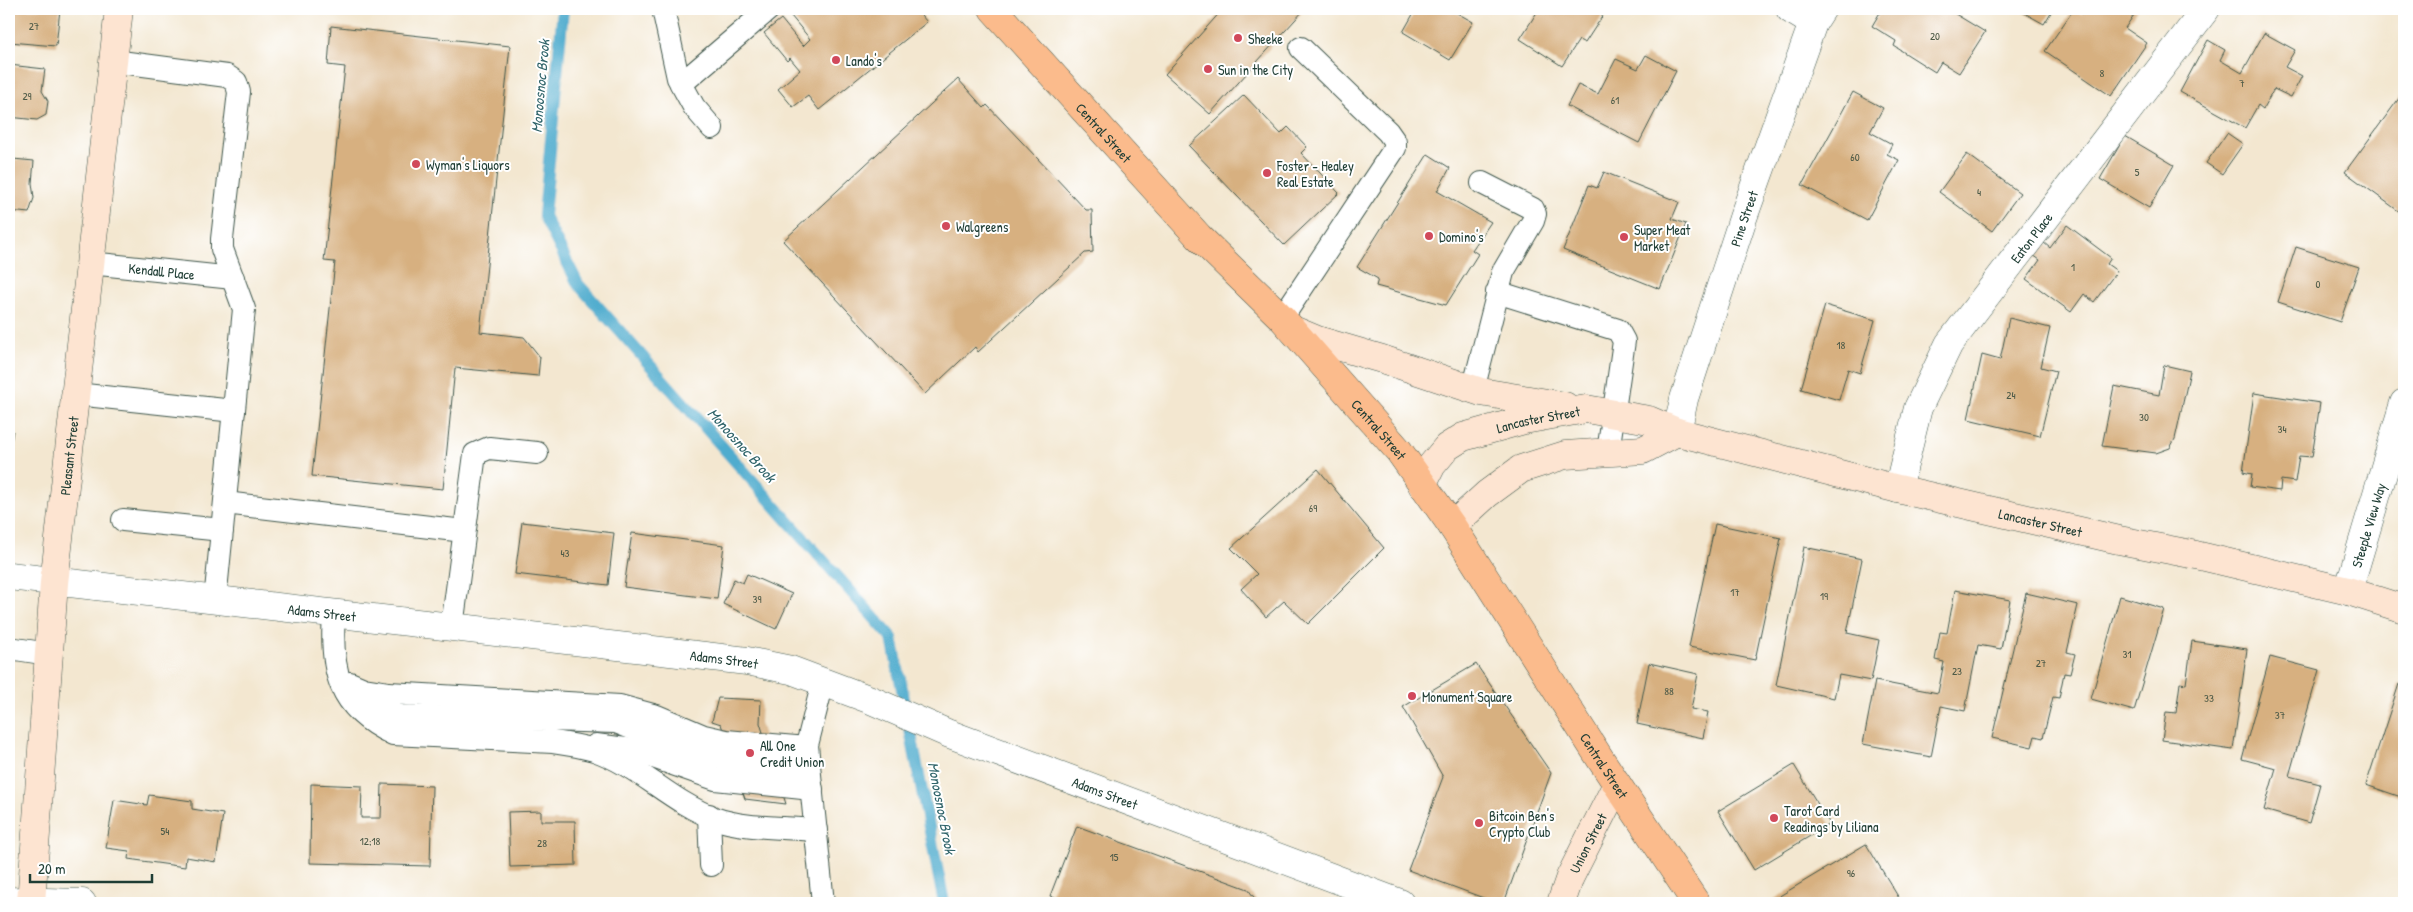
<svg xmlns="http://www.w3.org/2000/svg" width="2413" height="912" viewBox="0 0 2413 912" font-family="'Patrick Hand',sans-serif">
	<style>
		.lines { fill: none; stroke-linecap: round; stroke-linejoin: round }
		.stream { stroke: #50acce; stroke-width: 12 }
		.building { fill: #d7b080 }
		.lane-casing { stroke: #3f564b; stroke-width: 24 }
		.street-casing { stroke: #3f564b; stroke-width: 29 }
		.secondary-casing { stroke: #3f564b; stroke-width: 29 }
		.primary-casing { stroke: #3f564b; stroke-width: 29 }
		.lane { stroke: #fff; stroke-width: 22 }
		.street { stroke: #fff; stroke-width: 28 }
		.secondary { stroke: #fde4d1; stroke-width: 28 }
		.primary { stroke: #fbbb8c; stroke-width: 28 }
		.poi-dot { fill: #d1495b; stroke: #fff; stroke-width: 2 }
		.labels { text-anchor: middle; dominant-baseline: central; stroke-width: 4; stroke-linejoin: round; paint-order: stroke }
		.number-label { font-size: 11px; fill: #4d5a47 }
		.poi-label { font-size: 14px; fill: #1f3d34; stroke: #fff; text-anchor: start }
		.street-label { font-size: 14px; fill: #1f3d34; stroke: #fff }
		.water-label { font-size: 15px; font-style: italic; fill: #30646a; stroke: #fff }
	</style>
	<rect width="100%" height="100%" fill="#fff"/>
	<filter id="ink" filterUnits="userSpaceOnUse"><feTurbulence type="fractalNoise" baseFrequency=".02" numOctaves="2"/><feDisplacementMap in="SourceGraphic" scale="10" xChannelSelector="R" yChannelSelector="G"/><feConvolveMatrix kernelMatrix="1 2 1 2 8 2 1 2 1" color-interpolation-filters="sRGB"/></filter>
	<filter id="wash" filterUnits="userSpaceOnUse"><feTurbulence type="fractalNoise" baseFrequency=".0096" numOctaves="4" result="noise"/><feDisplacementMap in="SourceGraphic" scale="20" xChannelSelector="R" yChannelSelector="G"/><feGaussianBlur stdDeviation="1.12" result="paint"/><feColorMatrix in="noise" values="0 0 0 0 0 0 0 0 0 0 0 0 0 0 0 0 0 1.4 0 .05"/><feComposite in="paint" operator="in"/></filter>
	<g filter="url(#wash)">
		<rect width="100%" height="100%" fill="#f3e7d0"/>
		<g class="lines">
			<!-- stream -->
			<path class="stream" d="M563,9L544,216L578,284L892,638L944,903"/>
		</g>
		<g id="blocks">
			<!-- building -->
			<g class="building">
				<path d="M9,9H60L56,46L9,42Z"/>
				<path d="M788,9H916L927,22L819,110L808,96L793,107L778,89L800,70L790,58L787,61L764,33L781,19L803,46L810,39L786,10Z"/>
				<path d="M1223,9L1304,10L1210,114L1165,74Z"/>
				<path d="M1416,9H1450L1473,22L1450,60L1403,32Z"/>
				<path d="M1539,9H1607L1585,43L1579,40L1562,66L1520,39Z"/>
				<path d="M1882,9H1954L1952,12L1985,32L1959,73L1941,62L1935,72L1894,46L1896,41L1872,26Z"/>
				<path d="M2017,9H2053L2044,24Z"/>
				<path d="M2074,9L2082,14L2086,9H2138L2125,28L2147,43L2111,96L2045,51Z"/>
				<path d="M331,26L510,46L480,332L524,337L540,357L538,376L455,368L443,489L312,476L335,262L324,261L345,67L328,65Z"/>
				<path d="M2264,33L2295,50L2285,67L2302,76L2291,97L2274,89L2263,109L2258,105L2245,128L2180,92L2208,40L2225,50L2220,60L2242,73Z"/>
				<path d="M1646,55L1676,71L1639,143L1567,106L1578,85L1598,94L1616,59L1638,69Z"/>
				<path d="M9,65L45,69L42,91L48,101L46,115L37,120L9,117Z"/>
				<path d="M958,79L984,108L987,105L1086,210H1092L1093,252L1085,253L978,352L975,347L925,394L783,241Z"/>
				<path d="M1853,92L1883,108L1870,132L1892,144L1887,154L1899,160L1867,220L1802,185Z"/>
				<path d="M1244,95L1281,134L1288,127L1307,147L1301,153L1339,193L1284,245L1189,146Z"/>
				<path d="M2400,97L2404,100V215L2345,172Z"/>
				<path d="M2227,133L2243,144L2222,174L2206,163Z"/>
				<path d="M2125,136L2174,165L2149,208L2100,179Z"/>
				<path d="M9,152L14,153L13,159L34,161L32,183L34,198L29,213L9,211Z"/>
				<path d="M1428,154L1450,168L1437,191L1491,222L1472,250L1478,254L1446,305L1376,286L1378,279L1357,267Z"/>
				<path d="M1967,154L2020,193L1992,231L1939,192Z"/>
				<path d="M1604,172L1679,202L1672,219L1686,224L1660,289L1563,250L1589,185L1597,188Z"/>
				<path d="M2067,225L2111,258L2107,264L2117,271L2094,302L2084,294L2071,312L2026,279L2040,260L2033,255L2043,242L2050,248Z"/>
				<path d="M2296,247L2359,267L2340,322L2278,302Z"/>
				<path d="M1825,305L1875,320L1860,373L1848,369L1839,400L1801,389Z"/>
				<path d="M2009,318L2050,328L2041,367L2056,371L2040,436L1968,419L1982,355L2000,360Z"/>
				<path d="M2164,365L2190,371L2175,439L2170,448L2156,453L2102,446L2114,386L2159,395Z"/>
				<path d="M2254,393L2320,403L2312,457L2299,456L2295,482L2281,480L2280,491L2250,487L2252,474L2243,472Z"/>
				<path d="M9,428L13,431L11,443L9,444Z"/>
				<path d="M1318,469L1384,548L1308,624L1284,601L1266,617L1241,589L1257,574L1231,548Z"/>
				<path d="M522,522L614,533L608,585L515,574Z"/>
				<path d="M1715,524L1781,538L1755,660L1689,647Z"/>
				<path d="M632,533L724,545L717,599L624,587Z"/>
				<path d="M1804,547L1862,559L1847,633L1879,640L1871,681L1839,675L1834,698L1776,685Z"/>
				<path d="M747,574L792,594L776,629L723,604L734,579L743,583Z"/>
				<path d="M1955,590L2010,600L2001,649L1978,645L1965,711L1941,706L1931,757L1863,744L1875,681L1938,693L1944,662L1935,660L1940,632L1947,633Z"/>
				<path d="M2026,593L2078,605L2067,652L2075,654L2070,674L2064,673L2059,698L2053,697L2043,738L2035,736L2032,747L1992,738Z"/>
				<path d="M2120,596L2164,609L2134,711L2091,699Z"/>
				<path d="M2192,641L2247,649L2233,750L2162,740L2166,712L2176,713L2180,683L2186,684Z"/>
				<path d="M2270,657L2319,670L2289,776L2320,784L2309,823L2264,810L2276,768L2242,759Z"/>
				<path d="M1649,663L1698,674L1691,709L1708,712L1703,738L1637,724Z"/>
				<path d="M1476,664L1551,773L1504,903H1497L1408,870L1443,777L1403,707Z"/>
				<path d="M2399,684L2404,686V798L2366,785Z"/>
				<path d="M718,698L761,700L760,723L786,804L745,799L721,724L712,721Z"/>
				<path d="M1794,765L1830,824L1754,870L1718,811Z"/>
				<path d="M311,784L362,786L361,818H381L382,784L432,786L430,866L310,863Z"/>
				<path d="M149,795L192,801V809L223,814L216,862L186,857L185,867L128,859L129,851L106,848L114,800L147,805Z"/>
				<path d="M541,811V821H575L576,865L510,867L508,812Z"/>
				<path d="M1077,826L1248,889L1258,903H1066L1050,896Z"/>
				<path d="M1866,844L1902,903H1768Z"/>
			</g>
		</g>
	</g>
	<g filter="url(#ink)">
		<use href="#blocks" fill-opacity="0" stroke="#3f564b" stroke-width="1"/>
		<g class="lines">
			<defs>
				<g id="lane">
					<path d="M663,9L678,78L694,107L712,128"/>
					<path d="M113,61L227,76L236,82L239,92L222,239V249L244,309L215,601"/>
					<path d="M681,84L769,9"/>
					<path id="s1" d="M90,263L233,278"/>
					<path d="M1497,292L1618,330L1624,341L1608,452"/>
					<path d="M1282,318L1395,148V142L1388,132L1301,48"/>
					<path d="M1473,390L1503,272L1533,221L1535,214L1533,209L1482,183"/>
					<path d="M76,394L234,411"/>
					<path d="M225,503L464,531"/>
					<path d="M123,520L222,530"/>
					<path d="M334,614C330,669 338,709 393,734L553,742C567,744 581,746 594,750C638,765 671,802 714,818C743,829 785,827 816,830"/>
					<path d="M452,627L475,454L489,448L537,453"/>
					<path d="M9,648L49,654"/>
					<path d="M350,683L364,689L389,693L620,706L657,716L704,736L726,741L807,748"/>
					<path d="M357,696L380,710L401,716L616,722L695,753L733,761L809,768"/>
					<path d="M596,745L633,750L715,779L812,789"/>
					<path d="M709,815L711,865"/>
					<path d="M823,903L807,745L823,682"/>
				</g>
				<g id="street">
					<path d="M1790,9L1813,23"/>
					<path id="s2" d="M1677,432L1684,399L1743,218L1813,23L1822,9"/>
					<path id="s3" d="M1898,489L1918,408L1949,344L2206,9"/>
					<path id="s4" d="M9,576L696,655L747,661L791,670L871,700L947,733L1400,903"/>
					<path id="s5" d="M2348,591L2404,403"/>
					<path d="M9,901L82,903"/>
				</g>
				<g id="secondary">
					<path d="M1293,330L1317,340L1382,359L1481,392L1565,406"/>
					<path id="s6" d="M1422,485L1432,465L1447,447L1463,437L1524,420L1586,409L1649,420L1677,432L1898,489L2119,540L2196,555L2348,591L2404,609"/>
					<path d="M1452,526L1487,494L1521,469L1565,455L1643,450L1677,432"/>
					<path id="s7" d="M31,903L54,583L119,9"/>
					<path id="s8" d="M1561,903L1570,877L1617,784"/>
				</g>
				<g id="primary">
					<path id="s9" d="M993,9L1199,237L1282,318L1399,451L1452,526L1601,760L1696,903"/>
				</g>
			</defs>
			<!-- lane casing -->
			<use href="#lane" class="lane-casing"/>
			<!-- street casing -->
			<use href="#street" class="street-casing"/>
			<!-- secondary casing -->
			<use href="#secondary" class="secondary-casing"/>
			<!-- primary casing -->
			<use href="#primary" class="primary-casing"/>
			<!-- lane -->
			<use href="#lane" class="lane"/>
			<!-- street -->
			<use href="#street" class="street"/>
			<!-- secondary -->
			<use href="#secondary" class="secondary"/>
			<!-- primary -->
			<use href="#primary" class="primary"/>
		</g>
	</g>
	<!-- markers -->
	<g class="poi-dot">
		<circle cx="1238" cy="38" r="5"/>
		<circle cx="836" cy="60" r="5"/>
		<circle cx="1208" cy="69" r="5"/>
		<circle cx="416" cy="164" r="5"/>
		<circle cx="1267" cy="173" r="5"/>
		<circle cx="946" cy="226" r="5"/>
		<circle cx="1429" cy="236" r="5"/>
		<circle cx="1624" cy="237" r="5"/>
		<circle cx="1412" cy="696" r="5"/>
		<circle cx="750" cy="753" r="5"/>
		<circle cx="1774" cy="818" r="5"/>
		<circle cx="1479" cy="823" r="5"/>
	</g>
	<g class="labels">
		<!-- number labels -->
		<g class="number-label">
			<text x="34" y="26">27</text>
			<text x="1935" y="36">20</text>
			<text x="2102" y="73">8</text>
			<text x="2242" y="83">7</text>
			<text x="27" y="96">29</text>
			<text x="1615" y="100">61</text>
			<text x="1855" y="157">60</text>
			<text x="2137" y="172">5</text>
			<text x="1979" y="192">4</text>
			<text x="2073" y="267">1</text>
			<text x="2318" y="284">0</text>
			<text x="1841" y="345">18</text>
			<text x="2011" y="395">24</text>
			<text x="2144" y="417">30</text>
			<text x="2282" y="429">34</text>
			<text x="1313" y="508">69</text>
			<text x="565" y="553">43</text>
			<text x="1735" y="592">17</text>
			<text x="1824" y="596">19</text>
			<text x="757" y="599">39</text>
			<text x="2127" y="654">31</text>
			<text x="2041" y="663">27</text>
			<text x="1957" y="671">23</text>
			<text x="1669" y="691">88</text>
			<text x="2209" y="698">33</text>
			<text x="2280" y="715">37</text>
			<text x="165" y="831">54</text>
			<text x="370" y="841">12;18</text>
			<text x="542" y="843">28</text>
			<text x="1114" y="857">15</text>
			<text x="1851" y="873">96</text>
		</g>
		<!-- poi labels -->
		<g class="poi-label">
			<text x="1248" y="38">Sheeke</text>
			<text x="846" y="60">Lando's</text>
			<text x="1218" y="69">Sun in the City</text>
			<text x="426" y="164">Wyman's Liquors</text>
			<text x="1277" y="165">Foster - Healey<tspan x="1277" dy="16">Real Estate</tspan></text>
			<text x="956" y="226">Walgreens</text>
			<text x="1634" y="229">Super Meat<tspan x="1634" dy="16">Market</tspan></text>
			<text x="1439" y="236">Domino's</text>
			<text x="1422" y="696">Monument Square</text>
			<text x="760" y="745">All One<tspan x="760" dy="16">Credit Union</tspan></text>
			<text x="1784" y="810">Tarot Card<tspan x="1784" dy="16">Readings by Liliana</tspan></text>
			<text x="1489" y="815">Bitcoin Ben's<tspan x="1489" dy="16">Crypto Club</tspan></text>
		</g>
		<!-- street labels -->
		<g class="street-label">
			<text stroke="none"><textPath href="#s9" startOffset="166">Central Street</textPath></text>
			<text stroke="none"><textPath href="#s2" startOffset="224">Pine Street</textPath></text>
			<text stroke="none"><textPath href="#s3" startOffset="289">Eaton Place</textPath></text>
			<text stroke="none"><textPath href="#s1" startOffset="72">Kendall Place</textPath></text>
			<text stroke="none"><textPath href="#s6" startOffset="142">Lancaster Street</textPath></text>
			<text stroke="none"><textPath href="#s9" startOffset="571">Central Street</textPath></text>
			<text stroke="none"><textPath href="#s7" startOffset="449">Pleasant Street</textPath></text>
			<text stroke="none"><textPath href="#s6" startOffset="660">Lancaster Street</textPath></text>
			<text stroke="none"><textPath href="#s5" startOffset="69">Steeple View Way</textPath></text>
			<text stroke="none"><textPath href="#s4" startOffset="315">Adams Street</textPath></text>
			<text stroke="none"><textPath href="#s4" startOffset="720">Adams Street</textPath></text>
			<text stroke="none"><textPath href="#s9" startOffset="976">Central Street</textPath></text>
			<text stroke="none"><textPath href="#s4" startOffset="1125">Adams Street</textPath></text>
			<text stroke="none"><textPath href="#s8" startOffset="66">Union Street</textPath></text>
		</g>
		<!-- water labels -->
		<g class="water-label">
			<text transform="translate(540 86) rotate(-85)">Monoosnoc Brook</text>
			<text transform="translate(742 445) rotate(48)">Monoosnoc Brook</text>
			<text transform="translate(942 808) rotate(79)">Monoosnoc Brook</text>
		</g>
	</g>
	<!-- margin -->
	<rect width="2413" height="912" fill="none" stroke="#fff" stroke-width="30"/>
	<!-- scale -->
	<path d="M30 874v8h122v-8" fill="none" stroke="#1f3d34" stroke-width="2.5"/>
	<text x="38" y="874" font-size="15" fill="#1f3d34" stroke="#ffffff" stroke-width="4" paint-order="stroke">20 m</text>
</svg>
